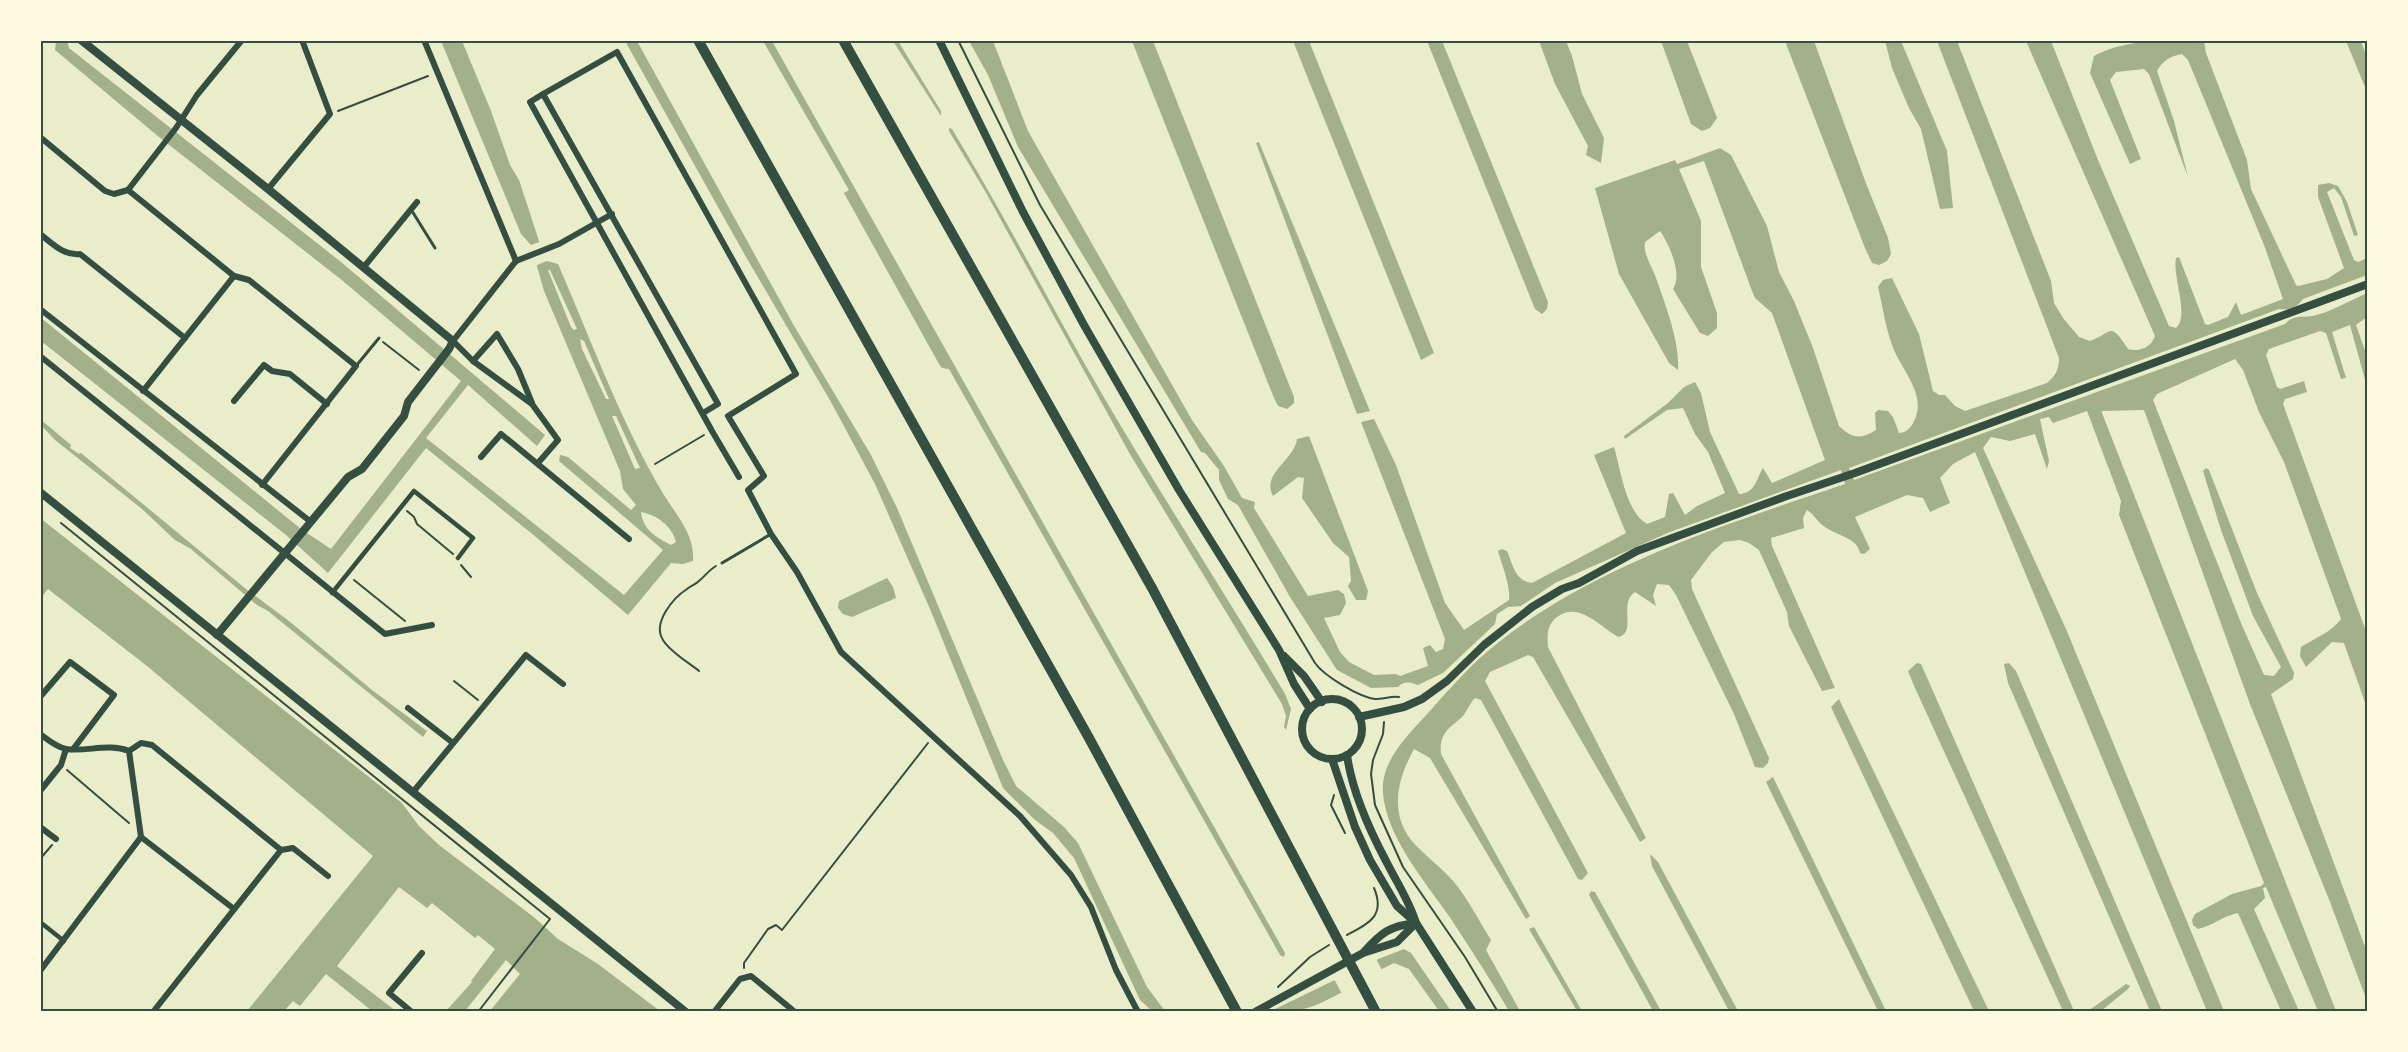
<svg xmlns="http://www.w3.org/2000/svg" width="2408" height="1052" viewBox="0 0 2408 1052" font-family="'Nunito Sans',sans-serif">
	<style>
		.water { fill: #a3b18a; fill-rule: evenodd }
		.pier { fill: #e9edc9 }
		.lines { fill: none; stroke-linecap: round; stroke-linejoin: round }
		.path { stroke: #344e41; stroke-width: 2 }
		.service { stroke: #344e41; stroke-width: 3 }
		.pedestrian { stroke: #344e41; stroke-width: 4.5 }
		.minor { stroke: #344e41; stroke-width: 6 }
		.tertiary { stroke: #344e41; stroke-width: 8 }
		.secondary { stroke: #344e41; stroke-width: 8 }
		.motorway { stroke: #344e41; stroke-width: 10 }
		.neatline { fill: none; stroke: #344e41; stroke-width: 2 }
	</style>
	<rect width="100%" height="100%" fill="#e9edc9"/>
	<!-- water -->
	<g class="water">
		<path d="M56,41H67L69,48L341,262L545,435L537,446L468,385L426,438L624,595L663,550L559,461L560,455L568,457L631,510L636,505L623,489L620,471L544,291L531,245L521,234L441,41H462L491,111L510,165L519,180L544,256L547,261L558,264C591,340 622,425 664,495C677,516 695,535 693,561L683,564L671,563L628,615L531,533L426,448L328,573L286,535L41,341L40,317L301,529L331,549L461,381L343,281L159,137L55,50ZM548,270H550L577,329L574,330L571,327ZM580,339L584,341L609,399H606L582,349ZM612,416H616L640,468L635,469ZM641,512C657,515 672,526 676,542L671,545C656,537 643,530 641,512Z"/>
		<path d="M625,41H637L793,324L871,455L897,508L1003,760L1016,786L1064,827L1078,843L1147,987L1165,1011H1152L1140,1000L1074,858L1053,833L1035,820L1003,788L930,609L875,484L831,402L746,257Z"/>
		<path d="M763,41H772L1285,953L1284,957L1280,955L949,369L942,368L939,364L844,193L849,190Z"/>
		<path d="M893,41H898L941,111V116Z"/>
		<path d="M969,41H993L1028,131L1192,420L1224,466L1242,498L1255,502L1254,508L1308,596L1338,590L1344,594L1346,603L1340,615L1324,618L1340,652L1349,662L1374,675L1396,674L1400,676L1428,666L1423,648L1430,645L1436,652L1443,649L1445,639L1361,422L1374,419L1396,465L1445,603L1464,630L1509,600C1511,587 1502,565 1498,551L1502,549L1507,551C1513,565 1515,581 1532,583L1626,533L1594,455L1614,447C1621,470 1625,511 1647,524L1665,517L1669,494L1673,493L1685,515L1697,506L1725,493L1708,452L1695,434L1683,408L1667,410L1625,439L1624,436L1668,403L1684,387L1695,382L1701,393L1710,432L1739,494C1756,493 1756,479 1763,468L1772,483L1825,460L1772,313L1755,298L1752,291L1704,161L1679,169L1701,221V267L1717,313V328L1708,336L1700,333L1673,289C1683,274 1669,244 1660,231L1645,242C1643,255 1652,266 1656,278C1665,304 1680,342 1678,370L1669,363L1619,274L1595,188L1675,160L1677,164L1720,148L1731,155L1767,226L1779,272L1794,301L1813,348L1839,426C1851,438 1861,440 1876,430L1875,413L1878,410L1888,411L1893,417L1899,433C1905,433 1910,429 1913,423C1928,397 1904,373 1894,350C1886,331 1883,307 1878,287L1883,280L1892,278L1919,334L1933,391L1939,395H1945L1955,406L1965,411L2047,383C2056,375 2059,370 2059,358L1937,41H1957L2051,281L2054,303L2063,318L2079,337L2090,341C2113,333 2109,320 2128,349C2139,352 2151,348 2155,336L2026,41H2051L2098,160L2169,326L2176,328C2190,315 2172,277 2176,258L2179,257L2205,324L2208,325L2228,317L2236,302L2241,315L2283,299L2264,245L2188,60L2182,54C2171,56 2162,61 2157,71L2174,121L2188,177L2149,74L2144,69L2116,72L2110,80L2141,159L2130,164L2090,73L2094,56C2128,38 2167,41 2204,41L2206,53L2247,160L2251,189L2296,285L2298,286L2327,279L2344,268L2318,197V185L2329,183L2338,186L2347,202L2358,235L2354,236L2341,197L2334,188L2327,192L2354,260L2358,262L2367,258V275L2303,299C2296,308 2291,310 2279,309L1849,468L1854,480L2285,324C2295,314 2301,318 2312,316C2329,313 2351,300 2367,293V317L2356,325L2367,356V387L2350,325L2332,332L2346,378L2341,379L2326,333L2320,331L2269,349L2266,355L2277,387L2280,389L2304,381L2307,392L2285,399L2283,404L2367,634V708L2344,643L2332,642L2306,667L2300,656L2301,647C2315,638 2332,632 2341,619L2284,462L2259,412L2243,370L2235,359L2157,394L2153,400L2241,623L2264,675L2274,676L2281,667L2253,616L2221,530L2203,471L2206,468L2209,470L2257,593L2294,673L2293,679L2271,694L2367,952V1001L2330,902L2250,704L2144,410L2102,411V413L2336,1011H2318L2266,887L2263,888L2265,898L2254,909L2299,1011H2281L2238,913C2223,916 2212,926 2198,929L2193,925L2192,920L2195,914L2232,894L2261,886L2264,883L2119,515L2121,501L2087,411L2053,423L2049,417L2040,419L2049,461L2047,469L2035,434L2010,441L1991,437L1983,448L2066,629L2224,1011H2207L1975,452L1953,464L1940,478L1950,503L1930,512L1923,498L1907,495L1855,517L1870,549L1864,554L1860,553C1857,537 1837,536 1825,527C1817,522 1815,515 1807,510L1803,518L1804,528L1771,538L1772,546L1835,688L1822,691L1789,626L1787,612L1759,550L1749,543L1740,540L1724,542L1712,552L1691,580L1692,589L1769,758L1768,763L1763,768L1755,767L1734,714L1676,595L1669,585L1657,584L1653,595L1656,606L1635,592C1618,603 1637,631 1619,637C1601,628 1579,600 1557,617C1547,625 1547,634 1548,647L1646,838L1640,842L1533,657L1528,655L1490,672L1485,681L1588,873L1582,880L1578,879L1481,700L1475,698C1469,704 1467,712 1461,718C1448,729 1439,734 1441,754L1530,916L1526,919L1430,758L1414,749C1398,778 1389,811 1411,840C1423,854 1441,867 1454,882C1468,899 1479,921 1491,940L1486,950L1520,1011H1509C1491,980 1471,950 1451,919C1427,884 1386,837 1383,793C1380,761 1409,734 1429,712C1451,687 1473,662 1499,642C1595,565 1730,523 1845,484L1841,470L1670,532L1555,583L1521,606L1508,607L1497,614L1495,624L1443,673L1418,685C1410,682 1404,681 1398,687L1371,688L1337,670L1290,597L1238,505L1228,499L1219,480V470L1205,453L1201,452L1018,147L988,75Z"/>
		<path d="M1132,41H1153L1294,397V403L1287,409L1278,406L1274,398Z"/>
		<path d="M1293,41H1309L1434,353L1421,360Z"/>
		<path d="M1427,41H1442L1548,302L1547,309L1542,314L1535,309Z"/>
		<path d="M1539,41H1566L1572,56L1582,94L1604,138L1601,163L1586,155L1588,146L1555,84Z"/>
		<path d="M1661,41H1687L1717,118L1710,128L1702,131L1691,124Z"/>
		<path d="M1785,41H1814L1867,186L1888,238L1891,254L1887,261L1879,265L1872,263L1865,248Z"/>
		<path d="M1885,41H1901L1947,151L1953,208L1940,209L1921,129L1909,108L1892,68Z"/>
		<path d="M2346,41H2361L2367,58V92Z"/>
		<path d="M949,128L952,129C1005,216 1051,306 1102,394C1161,495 1225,593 1285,694L1291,709L1286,730L1284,727L1286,716L1282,704L1131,456L985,191L949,131Z"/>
		<path d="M1259,142L1370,411L1357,414L1256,143Z"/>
		<path d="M40,419L71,445L70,448L79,454L81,453L246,589L289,621L372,690L427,731L423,737L268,611L257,605L191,549L175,540L142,509L55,440L41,425Z"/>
		<path d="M1309,436L1368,591L1366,600H1356L1348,586L1351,581L1349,557L1333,543L1302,498L1304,478L1298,477L1273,496C1261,473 1294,461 1297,439Z"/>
		<path d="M40,518L402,803L419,826L439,845L535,918L558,939L598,964L660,1011H490L520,974L506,960L465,1011H446L472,982L471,981L495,949L478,935L475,938L432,903L427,908L399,887L337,966L396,1011H372L326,974L300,1006L293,1001L284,1011H247L373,856L147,666L48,589L41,598Z"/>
		<path d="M887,578L893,587L896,598L852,617L843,614L838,608L839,601Z"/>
		<path d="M1917,663L1921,664L2074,1011H2063L1915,688L1908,671Z"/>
		<path d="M2009,663L2016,671L2162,1011H2150L2008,683L2004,664Z"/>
		<path d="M1839,699L1989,1011H1974L1831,707Z"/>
		<path d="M1773,777L1886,1011H1878L1766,782Z"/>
		<path d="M1650,854L1658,862L1738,1011H1729L1652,866Z"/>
		<path d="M1591,891L1595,892L1661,1011H1653L1589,895Z"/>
		<path d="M1534,927L1582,1011H1577L1529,929Z"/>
		<path d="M1404,949L1411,953L1451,1011H1439L1409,969L1394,963C1362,978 1332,1003 1297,1011C1289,1013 1278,1011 1269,1012L1376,960Z"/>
		<path d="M2126,984L2130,986L2128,989L2101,1011H2088Z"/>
	</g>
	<!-- pier -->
	<g class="pier">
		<path d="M542,241L549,260L535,266L528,246Z"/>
		<path d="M1375,957L1383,972L1342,994L1333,977Z"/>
	</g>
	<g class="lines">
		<!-- path -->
		<g class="path">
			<path d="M958,40L1040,205L1315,663C1324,676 1359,697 1375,699C1383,699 1391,696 1399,697"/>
			<path d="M338,111L428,76"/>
			<path d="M383,342L419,370"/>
			<path d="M655,464L704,435"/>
			<path d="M407,511L414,517L417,524L453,554"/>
			<path d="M61,523L550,919L478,1012"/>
			<path d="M461,565L471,577"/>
			<path d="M354,580L405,621"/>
			<path d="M699,671C688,662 670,652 663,640C652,623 673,598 687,589C690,586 695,585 699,581C705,576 709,570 716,566"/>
			<path d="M454,681L478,700"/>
			<path d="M1384,722L1383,734L1373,760L1371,774L1375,805L1403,867L1465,957L1498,1012"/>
			<path d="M67,770L129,823"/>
			<path d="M1334,795L1331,805L1345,833"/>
			<path d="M40,859L52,845"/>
			<path d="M1347,935C1368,924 1386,916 1374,888"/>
			<path d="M744,968V963L768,929L776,925L782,930L928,743"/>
			<path d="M1278,987L1310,957L1329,945"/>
		</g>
		<!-- service -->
		<g class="service">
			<path d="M412,211L435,248"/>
			<path d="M356,366L379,338"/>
			<path d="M722,563L771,534"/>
		</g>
		<!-- pedestrian -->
		<g class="pedestrian">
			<path d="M332,593L414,491L473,538L458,558"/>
			<path d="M40,922L64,941"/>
		</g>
		<!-- minor -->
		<g class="minor">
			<path d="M424,40L516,261"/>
			<path d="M543,94L617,52L796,374L728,416L764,476L748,490L771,534L797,572L841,652L1020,816L1071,875L1091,907L1116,970L1138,1012"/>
			<path d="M40,137L105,191L114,194L128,190L234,276L249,280L356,366L262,485"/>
			<path d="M268,189L330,114L302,40"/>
			<path d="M128,190L176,128L197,95L242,40"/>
			<path d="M40,234C53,244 64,256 80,254L185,338"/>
			<path d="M516,261L453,341L473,361L532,404L558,440L538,463"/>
			<path d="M516,261L559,244L612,214"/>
			<path d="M363,268L417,202"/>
			<path d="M40,309L311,522"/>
			<path d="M40,356L385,634L432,625"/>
			<path d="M473,361L497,334L518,369L532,403"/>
			<path d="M143,391L234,276"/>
			<path d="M234,401L264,365L272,371L290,374L327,404"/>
			<path d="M703,413L718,404L543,94L530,102L712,431L739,477"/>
			<path d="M481,457L501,434L629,539"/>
			<path d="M40,697L70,662L114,695L74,748"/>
			<path d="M408,708L453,743"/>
			<path d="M40,734C48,740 56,747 66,749C87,752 108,743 129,751L141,837L234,909"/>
			<path d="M129,751L141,743L152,745L281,850L293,848L328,876"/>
			<path d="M40,791L61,765L66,749"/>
			<path d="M413,792L526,655L563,684"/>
			<path d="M40,827L56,839"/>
			<path d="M40,971L141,837"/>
			<path d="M153,1012L281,850"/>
			<path d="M412,1012L389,993L422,953"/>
			<path d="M714,1012L740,979L751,976L795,1012"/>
		</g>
		<!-- tertiary -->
		<g class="tertiary">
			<path d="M81,40L268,189L453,341L449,349L408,402L404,416L362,469L348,477L217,635"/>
			<path d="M40,492L686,1012"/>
			<path d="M1359,717L1404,707L1422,699L1447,681L1484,645L1532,607L1562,589L1579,583L1637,551L1784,497L1855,473L2368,284"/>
			<path d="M1364,952C1381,933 1389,926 1416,923"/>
			<path d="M1255,1012L1363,953L1397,942L1416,923"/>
		</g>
		<!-- secondary -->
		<g class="secondary">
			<path d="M939,40L1023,212L1084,325L1179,490L1279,650L1294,684L1310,709"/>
			<path d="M1284,656L1304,676L1322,702"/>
			<circle cx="1332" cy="729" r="30"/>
			<path d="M1347,755C1352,792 1369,829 1386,861C1396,881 1408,899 1415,920"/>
			<path d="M1332,759L1355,827L1370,860L1397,906L1416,923L1473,1012"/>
		</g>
		<!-- motorway -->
		<g class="motorway">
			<path d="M698,40L1089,738L1237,1012"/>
			<path d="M843,40L1152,588L1376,1012"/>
		</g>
	</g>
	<!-- border -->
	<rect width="2408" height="1052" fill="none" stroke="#fefae0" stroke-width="84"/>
	<rect x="42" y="42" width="2324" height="968" class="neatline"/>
</svg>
